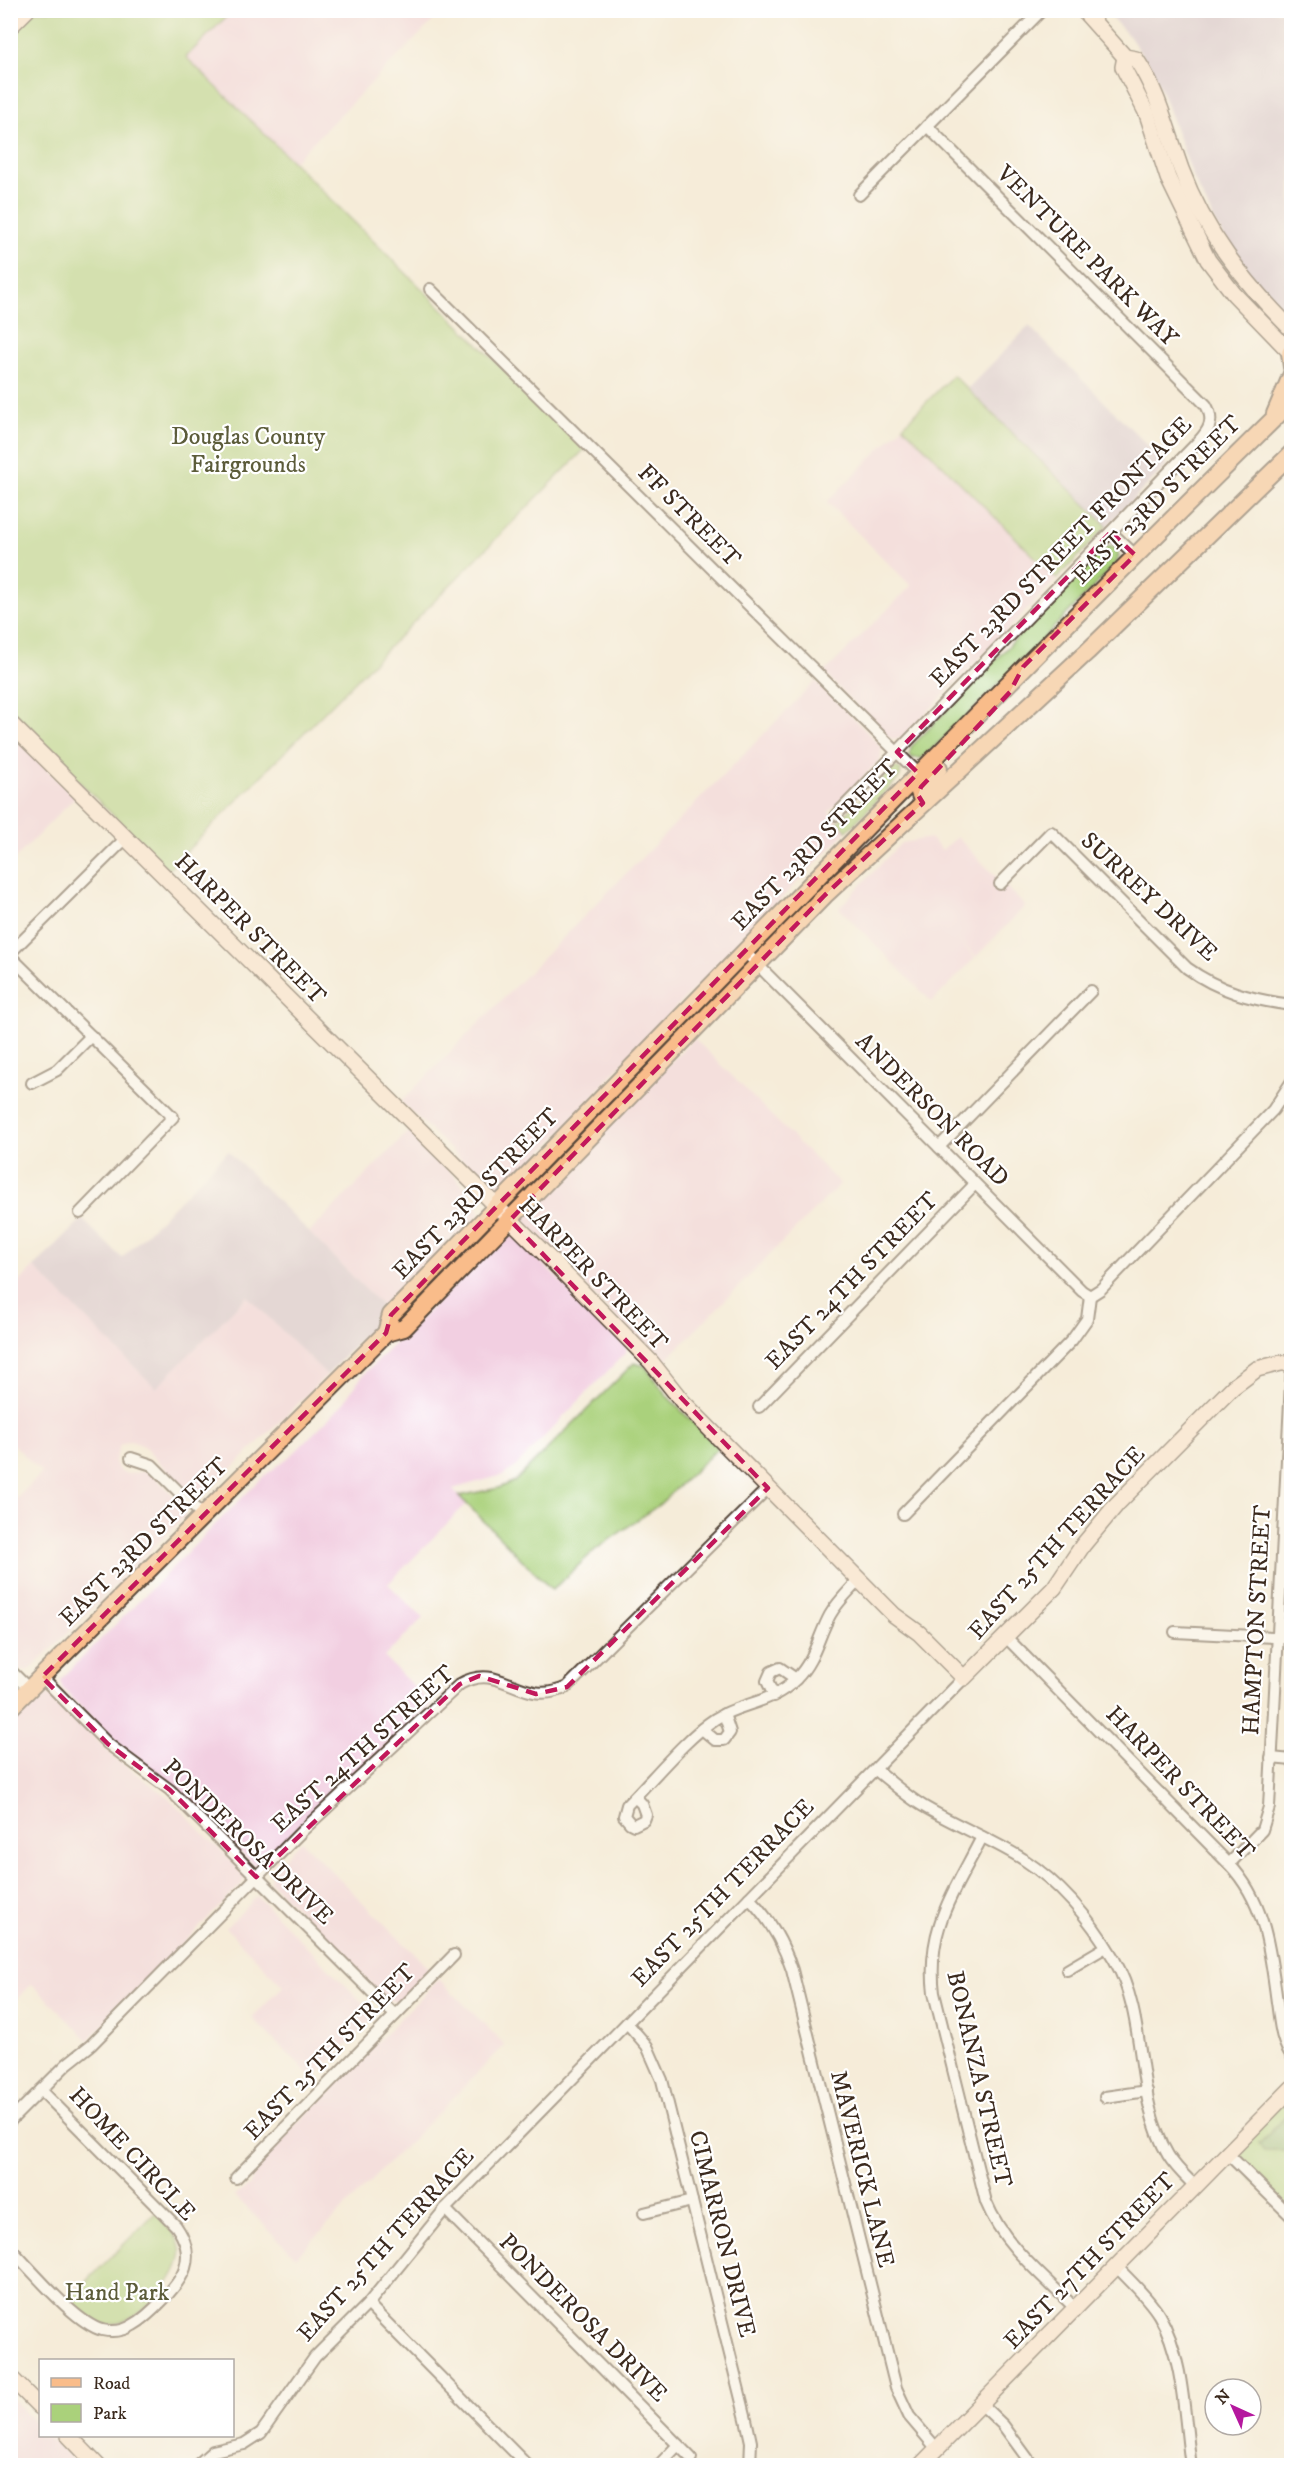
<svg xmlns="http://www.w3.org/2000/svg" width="1302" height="2476" viewBox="0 0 1302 2476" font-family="'IM FELL DW Pica',serif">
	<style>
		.built { fill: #f2cfe1 }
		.industrial { fill: #cfbdcf }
		.green { fill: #aad17b; stroke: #727e4c; stroke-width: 1.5 }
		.forest { fill: #87b36b; stroke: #616e44; stroke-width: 1.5 }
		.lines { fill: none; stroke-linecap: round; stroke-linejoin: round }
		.street-casing { stroke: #57473a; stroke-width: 14 }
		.secondary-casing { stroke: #57473a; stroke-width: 18 }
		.primary-casing { stroke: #57473a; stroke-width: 20 }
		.street { stroke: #fff; stroke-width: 10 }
		.secondary { stroke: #fde4d0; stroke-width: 15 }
		.primary { stroke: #f9bc8a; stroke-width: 16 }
		.marked { fill: none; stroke: #c2185b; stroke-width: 4.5; stroke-dasharray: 12 8; stroke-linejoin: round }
		.labels { text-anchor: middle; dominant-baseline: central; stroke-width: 4.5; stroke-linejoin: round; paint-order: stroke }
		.street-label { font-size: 24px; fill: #3b2a1e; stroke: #fff }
		.park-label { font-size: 24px; fill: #5c5c3a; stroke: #fff }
	</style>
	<rect width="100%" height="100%" fill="#fff"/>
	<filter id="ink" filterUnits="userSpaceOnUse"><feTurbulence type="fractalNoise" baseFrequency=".0167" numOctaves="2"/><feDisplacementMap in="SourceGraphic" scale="12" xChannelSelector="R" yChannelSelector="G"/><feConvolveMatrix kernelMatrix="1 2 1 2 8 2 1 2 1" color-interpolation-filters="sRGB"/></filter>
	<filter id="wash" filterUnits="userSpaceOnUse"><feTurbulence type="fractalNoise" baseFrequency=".008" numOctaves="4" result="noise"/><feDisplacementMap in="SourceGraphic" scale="24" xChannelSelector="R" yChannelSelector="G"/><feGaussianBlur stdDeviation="1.35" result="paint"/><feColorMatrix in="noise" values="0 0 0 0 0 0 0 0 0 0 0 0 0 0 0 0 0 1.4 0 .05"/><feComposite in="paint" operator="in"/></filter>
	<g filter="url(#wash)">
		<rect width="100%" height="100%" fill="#f5ecd9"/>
		<!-- built -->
		<g class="built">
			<path d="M232,11H443L292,163L186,57Z"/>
			<path d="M903,426L1057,579L902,738L894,739L888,737L824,673L911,586L827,502Z"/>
			<path d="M816,681L882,747L880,760L829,812L847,831L752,929L728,961L695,988L609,1077L585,1108L508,1186L499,1188L488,1185L401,1102Z"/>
			<path d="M10,733L75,797L11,863H10Z"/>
			<path d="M957,837L1025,906L976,957L956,937L975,958L932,1002L839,908L901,843L930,838L942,850Z"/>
			<path d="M694,1038L840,1184L661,1365L527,1225L524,1217L526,1211L542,1194L565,1178L590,1153L604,1131Z"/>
			<path d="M410,1130L475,1198L479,1212L478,1216L387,1311L309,1233Z"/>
			<path d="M505,1235H511L516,1238L581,1301L626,1347V1352L513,1469L503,1475L452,1489L466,1504L388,1584L423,1618L384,1657L431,1704L312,1814L261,1864H253L173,1786L116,1743L63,1689L60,1680L263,1477L294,1453L340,1407L363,1375Z"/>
			<path d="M34,1267L156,1387L247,1296L327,1375L202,1498L192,1497L142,1445L130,1441L120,1445L115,1461L119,1471L128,1474L145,1471L152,1474L184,1506L185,1516L31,1669L26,1671L18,1670L11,1663V1504L42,1473L11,1442L10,1291Z"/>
			<path d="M47,1695L55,1698L116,1759L168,1797L240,1870L244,1878L241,1885L88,2040L32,1984L11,2005V1726L40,1698Z"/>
			<path d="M301,1841L431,1970L399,2002L387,2000L270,1882L271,1871Z"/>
			<path d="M257,1896L376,2016L313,2079L252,2018L283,1986L226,1928Z"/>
			<path d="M439,1979L505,2045L296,2257L235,2196L250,2185L256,2165Z"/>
			<path d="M11,2397L40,2428V2436H48L78,2465H11Z"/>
		</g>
		<!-- industrial -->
		<g class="industrial">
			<path d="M1105,11H1291V319L1248,273L1217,226L1194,179L1157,79L1131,38Z"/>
			<path d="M1029,326L1167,465L1107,526L967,389Z"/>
			<path d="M228,1151L387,1311L327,1375L247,1296L156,1388L34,1267L82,1219L122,1258Z"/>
		</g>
		<!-- green -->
		<g class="green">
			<path d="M35,11H232L186,57L585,449L168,870L11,714L10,35Z"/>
			<path d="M953,375L1107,526L1057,579L903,426Z"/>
			<path d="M1111,546L1116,549L1119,555L1116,564L957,726L922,758H912L910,754L911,747L1104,548Z"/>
			<path d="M893,767L901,769L900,777L847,831L838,822Z"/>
			<path d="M634,1363L645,1366L668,1397L718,1448L660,1504L595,1550L552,1590L459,1496L499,1488L515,1481Z"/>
			<path d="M1291,2088V2217L1227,2153Z"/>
			<path d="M155,2213C164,2223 176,2232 180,2246C187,2276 132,2332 101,2324C88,2320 78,2309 69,2299Z"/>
		</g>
		<!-- forest -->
		<path class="forest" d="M1291,2111V2150H1264L1259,2144Z"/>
	</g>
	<g filter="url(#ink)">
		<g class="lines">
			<defs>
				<g id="street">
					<path d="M859,195L1042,10"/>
					<path d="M430,289L918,773"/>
					<path d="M1111,532L1135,555"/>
					<path d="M836,815L1198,442C1209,430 1215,421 1206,405L927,126"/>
					<path d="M1000,884L1051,832L1187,968C1219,991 1252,1000 1292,1005"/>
					<path d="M745,952L1082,1291L1090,1296"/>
					<path d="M10,953L126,838"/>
					<path d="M10,956L173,1117L80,1213"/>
					<path d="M32,1083L57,1070L91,1036"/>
					<path d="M939,1147L1091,991"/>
					<path d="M1090,1296L1101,1289L1273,1110L1292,1081"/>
					<path d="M759,1407L975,1184"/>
					<path d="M131,1458L152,1465L204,1517"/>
					<path d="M903,1514L1072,1340L1087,1319L1090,1296"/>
					<path d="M1175,1632L1292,1638"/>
					<path d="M1006,1637L1229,1864C1266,1903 1270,1951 1277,2002C1280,2021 1280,2040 1292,2056"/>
					<path d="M10,1670L29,1689"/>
					<path d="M42,1677L108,1744L170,1790L395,2015"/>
					<path d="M774,1696L767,1681L771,1672L780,1668L796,1679"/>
					<path d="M702,1729L715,1740H724L730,1732L724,1714"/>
					<path d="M1271,1758L1292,1760"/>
					<path d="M876,1770C891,1782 906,1796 923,1806C955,1825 991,1839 1023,1859C1061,1884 1091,1920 1114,1959C1149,2020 1133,2095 1168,2155C1175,2167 1185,2176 1195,2186"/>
					<path d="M635,1797L642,1804L646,1815L644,1820L634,1825L630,1823L624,1816L627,1805C652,1780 687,1737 715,1719C742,1702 772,1704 796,1679C815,1660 818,1637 830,1615C838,1601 849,1591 859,1580"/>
					<path d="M982,1837C954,1893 926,1927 934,1993L986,2202C1004,2246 1042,2275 1075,2308"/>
					<path d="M1229,1864L1262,1830L1269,1807L1292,1363"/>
					<path d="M749,1898C770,1919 783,1942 792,1970L896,2388L909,2416L937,2449"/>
					<path d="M1067,1970L1106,1947"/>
					<path d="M627,2023L647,2046L662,2080L746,2419L751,2442L750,2466"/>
					<path d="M1105,2097L1147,2091"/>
					<path d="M10,2121L67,2064L91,2045L302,1831L460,1684C502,1660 521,1709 567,1687L768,1488"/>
					<path d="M1227,2153L1292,2217"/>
					<path d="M236,2178L454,1955"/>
					<path d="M445,2209L691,2458"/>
					<path d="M644,2213L692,2201"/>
					<path d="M10,2248C31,2269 75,2323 102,2330C112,2332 124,2331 133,2325C148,2317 180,2285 185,2268C190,2252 185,2239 176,2226L41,2090"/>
					<path d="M1116,2266C1131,2282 1148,2297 1159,2315C1184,2357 1184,2418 1191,2466"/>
					<path d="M368,2304L528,2466"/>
					<path d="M981,2404L1003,2425L1033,2466"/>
					<path d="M196,2466L213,2451L244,2444L261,2433L315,2357L368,2304L445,2209L964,1678"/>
					<path d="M658,2466L678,2445"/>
				</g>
				<g id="secondary">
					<path d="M1083,10L1125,57L1136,59C1159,93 1167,131 1181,169C1205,233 1244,282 1292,330"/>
					<path d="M10,27L27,10"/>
					<path d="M1125,57L1123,67L1147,114L1168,178L1208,260L1234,294L1292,354"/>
					<path d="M10,723L552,1261L651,1362L682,1401L894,1615L919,1633L964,1678L1054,1588L1083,1545L1117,1504L1233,1387L1257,1369L1281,1363H1292"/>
					<path d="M10,2377L40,2407"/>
					<path d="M69,2436L98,2466"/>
					<path d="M920,2466L1292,2088"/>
				</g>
				<g id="primary">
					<path d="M1290,353L1292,367"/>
					<path d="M1275,414L1292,374"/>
					<path d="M923,803L919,792L939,768"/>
					<path d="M386,1333L391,1315C689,1009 986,701 1292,401"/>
					<path d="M10,1708L386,1333L404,1328L825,895L1087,652L1292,453"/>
				</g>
			</defs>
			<!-- street casing -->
			<use href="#street" class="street-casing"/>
			<!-- secondary casing -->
			<use href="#secondary" class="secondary-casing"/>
			<!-- primary casing -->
			<use href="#primary" class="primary-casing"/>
			<!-- street -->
			<use href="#street" class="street"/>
			<!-- secondary -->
			<use href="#secondary" class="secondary"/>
			<!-- primary -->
			<use href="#primary" class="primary"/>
		</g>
	</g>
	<!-- marked area -->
	<path d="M0 0H1302V2476H0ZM1111,532L1135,555L1023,667L1010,692L921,787L918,795L923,803L825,895L510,1220L768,1488L567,1687L536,1694L479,1676L460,1684L256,1877L170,1790L108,1744L42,1677L386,1333L391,1315L918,773L897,752Z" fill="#f5ecd9" fill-opacity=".55" fill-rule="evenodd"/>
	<path class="marked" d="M1111,532L1135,555L1023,667L1010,692L921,787L918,795L923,803L825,895L510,1220L768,1488L567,1687L536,1694L479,1676L460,1684L256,1877L170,1790L108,1744L42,1677L386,1333L391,1315L918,773L897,752Z"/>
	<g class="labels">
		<!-- street labels -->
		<g class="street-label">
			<text transform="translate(1087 256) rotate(45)">VENTURE PARK WAY</text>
			<text transform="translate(1157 500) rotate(-45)">EAST 23RD STREET</text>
			<text transform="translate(689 516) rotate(45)">FF STREET</text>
			<text transform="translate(1061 552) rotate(-46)">EAST 23RD STREET FRONTAGE</text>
			<text transform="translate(815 845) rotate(-46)">EAST 23RD STREET</text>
			<text transform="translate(1149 897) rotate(43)">SURREY DRIVE</text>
			<text transform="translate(250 929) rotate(45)">HARPER STREET</text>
			<text transform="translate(932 1110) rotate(45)">ANDERSON ROAD</text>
			<text transform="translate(476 1194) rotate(-46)">EAST 23RD STREET</text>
			<text transform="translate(593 1274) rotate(46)">HARPER STREET</text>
			<text transform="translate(852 1281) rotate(-46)">EAST 24TH STREET</text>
			<text transform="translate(144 1542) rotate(-45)">EAST 23RD STREET</text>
			<text transform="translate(1057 1543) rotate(-48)">EAST 25TH TERRACE</text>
			<text transform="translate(1257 1620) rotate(-87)">HAMPTON STREET</text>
			<text transform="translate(363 1749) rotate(-42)">EAST 24TH STREET</text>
			<text transform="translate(1180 1783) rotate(46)">HARPER STREET</text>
			<text transform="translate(248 1842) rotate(44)">PONDEROSA DRIVE</text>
			<text transform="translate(723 1893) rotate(-46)">EAST 25TH TERRACE</text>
			<text transform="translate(330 2052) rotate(-46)">EAST 25TH STREET</text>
			<text transform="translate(979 2079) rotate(77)">BONANZA STREET</text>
			<text transform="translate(132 2154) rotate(47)">HOME CIRCLE</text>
			<text transform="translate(862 2169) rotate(76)">MAVERICK LANE</text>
			<text transform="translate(722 2234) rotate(76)">CIMARRON DRIVE</text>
			<text transform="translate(386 2245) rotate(-48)">EAST 25TH TERRACE</text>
			<text transform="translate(1090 2261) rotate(-46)">EAST 27TH STREET</text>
			<text transform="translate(583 2318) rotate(45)">PONDEROSA DRIVE</text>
		</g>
		<!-- park labels -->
		<g class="park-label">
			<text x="248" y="437">Douglas County<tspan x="248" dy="28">Fairgrounds</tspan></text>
			<text x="117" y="2293">Hand Park</text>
		</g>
	</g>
	<!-- margin -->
	<rect width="1302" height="2476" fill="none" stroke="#fff" stroke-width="36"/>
	<!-- legend -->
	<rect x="39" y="2359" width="195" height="78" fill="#ffffff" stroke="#b1aaa5" stroke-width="1.5"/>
	<rect x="51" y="2378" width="30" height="9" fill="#f9bc8a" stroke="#b1aaa5" stroke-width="1.5"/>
	<text x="93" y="2389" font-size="18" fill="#3b2a1e">Road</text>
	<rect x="51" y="2404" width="30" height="18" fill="#aad17b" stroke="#b1aaa5" stroke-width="1.5"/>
	<text x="93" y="2419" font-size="18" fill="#3b2a1e">Park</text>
	<!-- north arrow -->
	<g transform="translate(1233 2407) rotate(315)"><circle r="28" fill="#ffffff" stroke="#b1aaa5" stroke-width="1.5"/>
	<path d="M0-4.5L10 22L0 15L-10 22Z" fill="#b5179e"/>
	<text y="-9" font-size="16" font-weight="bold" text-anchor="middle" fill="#3b2a1e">N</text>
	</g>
</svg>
